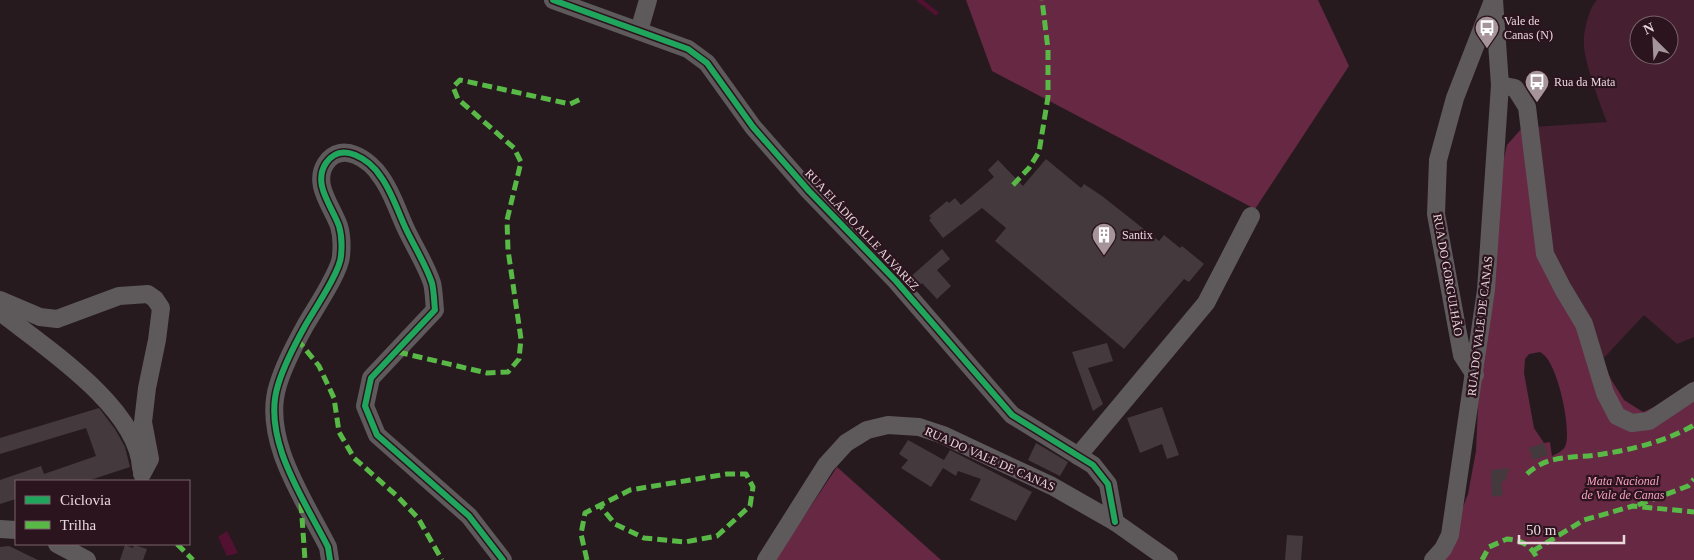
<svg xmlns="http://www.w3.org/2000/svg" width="1694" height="560" viewBox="0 0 1694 560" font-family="Georgia,serif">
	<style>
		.green { fill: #462030; fill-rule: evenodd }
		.forest { fill: #672843; fill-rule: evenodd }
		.water { fill: #521131 }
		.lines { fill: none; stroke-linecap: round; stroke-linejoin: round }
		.stream { stroke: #521131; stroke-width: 4.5 }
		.building { fill: #44393d }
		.minor { stroke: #5e595a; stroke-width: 18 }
		.quiet { stroke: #58b947; stroke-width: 5; stroke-dasharray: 10 5; stroke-linecap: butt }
		.cycleway-casing { stroke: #2c141e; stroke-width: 9 }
		.cycleway { stroke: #20a55d; stroke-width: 6 }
		.labels { text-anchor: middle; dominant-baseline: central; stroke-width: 4.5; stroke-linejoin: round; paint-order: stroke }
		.poi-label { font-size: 12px; fill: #e9d7dd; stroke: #2c141e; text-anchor: start }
		.street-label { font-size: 12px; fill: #e9d7dd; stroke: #2c141e }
		.park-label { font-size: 12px; font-style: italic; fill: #f8a2c3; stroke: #2c141e }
	</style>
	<rect width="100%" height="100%" fill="#261a1f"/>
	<!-- green -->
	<path class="green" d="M1597,0H1694V337L1677,344L1644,315L1601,361L1554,284L1522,128L1607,122C1600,104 1584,62 1584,44C1583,32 1589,8 1597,0ZM1639,25H1669V55H1639Z"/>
	<!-- forest -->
	<g class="forest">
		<path d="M966,0H1318L1349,66L1255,209L992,71Z"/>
		<path d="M1522,128L1550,262L1612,381L1624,400L1643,412L1668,401L1694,381V560H1428L1460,515L1468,494L1476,451L1479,385L1502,167L1507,145ZM1540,352C1557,359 1571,426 1566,444C1564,451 1558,453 1552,456L1550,442L1544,443L1534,428L1524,373L1525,359L1529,354Z"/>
		<path d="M837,467L941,560H775Z"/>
	</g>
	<!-- water -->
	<path class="water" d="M227,531L238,553L227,556L218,537Z"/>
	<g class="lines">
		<!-- stream -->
		<path class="stream" d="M919,0L936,13"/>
	</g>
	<!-- building -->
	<g class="building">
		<path d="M1046,159L1081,188L1084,184L1102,196L1159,241L1164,235L1180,248L1182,246L1204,264L1189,282L1184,279L1124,349L995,241L1006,228L982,208L943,238L929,220L931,218L929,216L947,201L949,203L955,198L961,205L994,177L988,170L998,160L1023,186Z"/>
		<path d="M942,249L950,259L937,270L951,286L937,299L922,283L917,288L908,279Z"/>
		<path d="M1107,343L1113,361L1088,368L1103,404L1093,411L1072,352Z"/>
		<path d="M1162,407L1179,455L1167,459L1162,444L1140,453L1127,418Z"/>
		<path d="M99,408L115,429L125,447L130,467L87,481H16V499L0,504V480L41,466L44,474L96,456L86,428L0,454V438Z"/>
		<path d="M908,440L944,460L950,450L1032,492L1016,521L970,500L981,479L958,471L956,476L943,468L931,487L901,468L908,460L899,454Z"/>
		<path d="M1036,443L1068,462L1060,476L1028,460Z"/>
		<path d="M1544,443L1548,455L1533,460L1529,448Z"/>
		<path d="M1509,468L1505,481L1501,482L1503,495L1492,497L1491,470Z"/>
		<path d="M1287,535L1303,536L1301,560H1285Z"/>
		<path d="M125,545L133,548L134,545L147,549L143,560H120Z"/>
		<path d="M9,546L38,560H0V547Z"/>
	</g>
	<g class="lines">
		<!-- minor -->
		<g class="minor">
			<path d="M553,0L688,49L707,63L753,127L809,191L896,281L1012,415L1093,465L1108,484L1115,522"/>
			<path d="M639,31L648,0"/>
			<path d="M1500,85L1515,88L1527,107L1545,254L1563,289L1584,324L1605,393L1617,416L1632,423L1649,421L1694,391"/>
			<path d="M0,300L40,317L57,319L119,296L148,294L155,299L161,308L157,340L147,388L143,422L150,459L142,474"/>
			<path d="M0,312C45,347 138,408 141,468"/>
			<path d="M1475,375L1462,355L1436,214L1438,160L1455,98L1492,3"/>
			<path d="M1078,456L1206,303L1251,216"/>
			<path d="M0,529L16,530"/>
			<path d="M57,544L87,560"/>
			<path d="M330,560L328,547C305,501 261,439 278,385C284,365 295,344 305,326C314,310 340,272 341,256C342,246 342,236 339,226C332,206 312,184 326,163C342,140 370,160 381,177C392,192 398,212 406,229C414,246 426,265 432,283C434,291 434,301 435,310L371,378L365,406L377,435L469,516L503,560"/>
			<path d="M766,560L826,465L846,443L867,430L888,425L919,427L943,435L1052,486L1115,522L1169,560"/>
			<path d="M1433,560L1443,549L1450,535L1486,290L1500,85L1494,0"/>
		</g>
		<!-- quiet -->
		<g class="quiet">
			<path d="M1013,185L1029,168L1039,152L1048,97V49L1042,0"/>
			<path d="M297,339L319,366L334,398L339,432L354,458L397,496L418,518L442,560"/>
			<path d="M398,352L487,373L508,372L519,359L521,339L508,250L507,220L521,162L514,148L458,99L453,87L460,80L570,104L583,98"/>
			<path d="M1527,474C1549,453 1575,459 1603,454C1634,449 1667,441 1694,425"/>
			<path d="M301,503L305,560"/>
			<path d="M1638,505L1688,486L1694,479"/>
			<path d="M177,544L193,560"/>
			<path d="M1533,551L1584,520L1633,506L1694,512"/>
			<path d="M587,560L581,534L585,513L630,490L727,474H746L753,487L750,506L717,536L685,542L644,538L615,524L601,507"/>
			<path d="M1482,560L1489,547L1507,539C1522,540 1532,546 1538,560"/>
		</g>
		<defs>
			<g id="cycleway">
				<path d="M553,0L688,49L707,63L753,127L809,191L896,281L1012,415L1093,465L1108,484L1115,522"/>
				<path d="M330,560L328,547C305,501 261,439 278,385C284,365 295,344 305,326C314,310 340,272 341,256C342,246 342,236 339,226C332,206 312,184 326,163C342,140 370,160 381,177C392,192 398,212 406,229C414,246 426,265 432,283C434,291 434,301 435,310L371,378L365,406L377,435L469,516L503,560"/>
			</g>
		</defs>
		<!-- cycleway casing -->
		<use href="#cycleway" class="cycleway-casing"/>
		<!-- cycleway -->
		<use href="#cycleway" class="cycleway"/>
	</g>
	<!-- icons -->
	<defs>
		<symbol id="bus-pin" viewBox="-11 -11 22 30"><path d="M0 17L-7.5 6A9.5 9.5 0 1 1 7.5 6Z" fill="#a5959a" stroke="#2c141e"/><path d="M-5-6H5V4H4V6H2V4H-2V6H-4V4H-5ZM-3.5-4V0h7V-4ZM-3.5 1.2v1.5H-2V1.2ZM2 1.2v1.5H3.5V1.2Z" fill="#fff"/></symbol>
		<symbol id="building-pin" viewBox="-11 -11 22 30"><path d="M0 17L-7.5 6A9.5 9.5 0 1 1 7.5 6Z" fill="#a5959a" stroke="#2c141e"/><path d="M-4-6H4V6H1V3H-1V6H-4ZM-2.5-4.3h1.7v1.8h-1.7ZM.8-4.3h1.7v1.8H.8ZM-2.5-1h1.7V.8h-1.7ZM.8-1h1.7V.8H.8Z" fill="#fff"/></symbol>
	</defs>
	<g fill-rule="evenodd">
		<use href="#bus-pin" x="1473" y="14" width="28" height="38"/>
		<use href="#bus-pin" x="1523" y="68" width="28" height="38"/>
		<use href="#building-pin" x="1090" y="221" width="28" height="38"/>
	</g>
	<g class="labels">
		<!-- poi labels -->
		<g class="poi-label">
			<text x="1504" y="21">Vale de<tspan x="1504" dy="14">Canas (N)</tspan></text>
			<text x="1554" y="82">Rua da Mata</text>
			<text x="1122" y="235">Santix</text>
		</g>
		<!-- street labels -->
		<g class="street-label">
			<text transform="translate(862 230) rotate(47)">RUA ELÁDIO ALLE ALVAREZ</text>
			<text transform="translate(1448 275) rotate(80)">RUA DO GORGULHÃO</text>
			<text transform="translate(1480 326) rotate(-83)">RUA DO VALE DE CANAS</text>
			<text transform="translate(990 459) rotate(24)">RUA DO VALE DE CANAS</text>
		</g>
		<!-- park labels -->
		<g class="park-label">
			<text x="1623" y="481">Mata Nacional<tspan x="1623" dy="14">de Vale de Canas</tspan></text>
		</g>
	</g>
	<!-- legend -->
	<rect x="15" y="480" width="175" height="65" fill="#2c141e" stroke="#78626a"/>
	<rect x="25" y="496" width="25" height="8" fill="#20a55d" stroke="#78626a"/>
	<text x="60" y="505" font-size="15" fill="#e9d7dd">Ciclovia</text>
	<rect x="25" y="521" width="25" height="8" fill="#58b947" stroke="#78626a"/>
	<text x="60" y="530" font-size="15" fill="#e9d7dd">Trilha</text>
	<!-- north arrow -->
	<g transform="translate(1654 40) rotate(336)"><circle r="24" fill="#2c141e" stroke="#78626a"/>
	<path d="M0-4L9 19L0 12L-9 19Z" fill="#a5959a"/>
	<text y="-8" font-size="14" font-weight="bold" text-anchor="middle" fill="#e9d7dd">N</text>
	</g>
	<!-- scale -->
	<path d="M1519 535v8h105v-8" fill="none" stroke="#e9d7dd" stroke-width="2.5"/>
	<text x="1526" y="535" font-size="15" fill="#e9d7dd" stroke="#2c141e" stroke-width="4" paint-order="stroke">50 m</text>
</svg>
